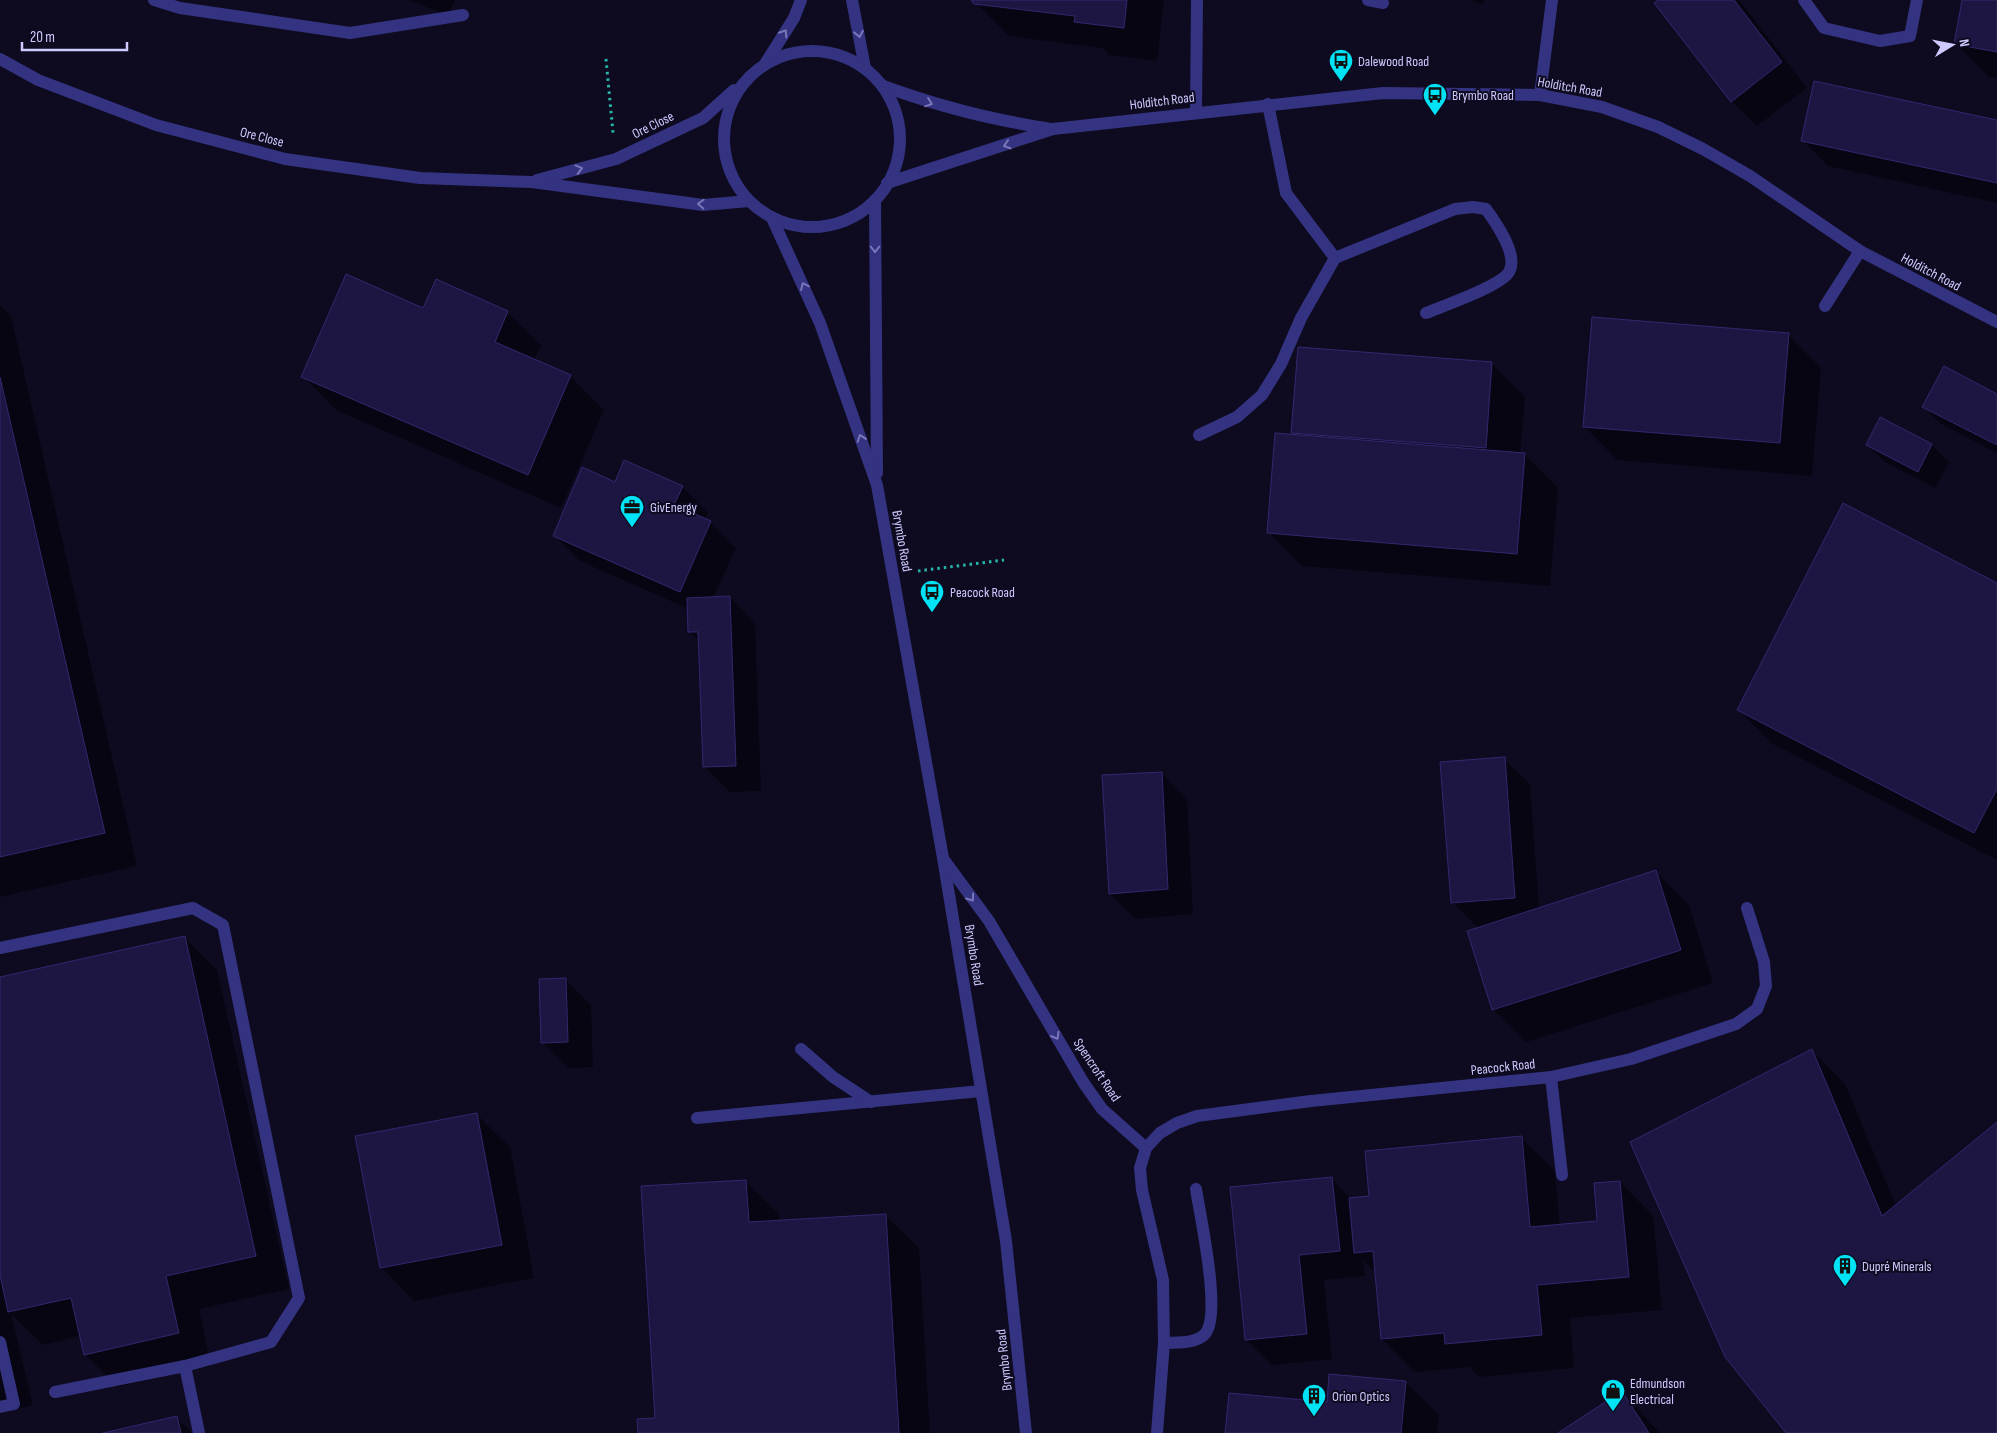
<svg xmlns="http://www.w3.org/2000/svg" width="1997" height="1433" viewBox="0 0 1997 1433" font-family="'Sofia Sans Condensed',sans-serif">
	<style>
		.shadow { fill: #0007 }
		.building { fill: #1e1642; stroke: #33276f }
		.lines { fill: none; stroke-linecap: round; stroke-linejoin: round }
		.path { stroke: #27b6aa; stroke-width: 3; stroke-dasharray: 2.5 4; stroke-linecap: butt }
		.minor { stroke: #343381; stroke-width: 12 }
		.oneway { stroke: #7977ba }
		.labels { text-anchor: middle; dominant-baseline: central; stroke-width: 4; stroke-linejoin: round; paint-order: stroke }
		.poi-label { font-size: 14px; fill: #cecaff; stroke: #0e0b20; text-anchor: start }
		.street-label { font-size: 14px; fill: #cecaff; stroke: #0e0b20 }
	</style>
	<rect width="100%" height="100%" fill="#0e0b20"/>
	<!-- shadow -->
	<g class="shadow">
		<path d="M409,0H455L448,16Z"/>
		<path d="M973,0H1164L1157,61L1109,55L1102,48L1009,36Z"/>
		<path d="M1469,0H1484L1483,4Z"/>
		<path d="M1660,0H1739L1807,88L1757,126L1731,101Z"/>
		<path d="M1963,0H1997V78L1989,77L1955,43Z"/>
		<path d="M1997,121V203L1828,166L1803,141Z"/>
		<path d="M0,305L11,316L137,866L0,897Z"/>
		<path d="M507,312L541,345L534,361L570,376L604,410L561,508L336,410L303,376Z"/>
		<path d="M1788,335L1821,368L1812,476L1617,460L1584,426Z"/>
		<path d="M1299,349L1491,363L1525,397L1520,454L1525,455L1558,488L1550,586L1302,566L1268,532L1292,435Z"/>
		<path d="M1997,396V453L1941,424L1924,407Z"/>
		<path d="M1881,419L1932,445L1949,462L1935,488L1885,462L1868,445Z"/>
		<path d="M615,483L682,487L708,513L705,520L710,522L736,548L713,598L730,597L755,623L761,791L730,792L704,766L700,641L690,632L689,609L580,561L554,535Z"/>
		<path d="M1997,585V860L1771,743L1738,709Z"/>
		<path d="M1504,759L1530,784L1539,909L1656,872L1689,905L1713,983L1526,1042L1493,1009L1478,928L1452,902Z"/>
		<path d="M1161,773L1187,799L1193,914L1136,919L1110,894Z"/>
		<path d="M184,937L217,970L289,1289L199,1309L211,1366L118,1387L85,1354L81,1336L43,1345L11,1314L33,1405L0,1413V1277L2,1279L0,1270V978Z"/>
		<path d="M566,980L591,1005L593,1067L568,1068L542,1042Z"/>
		<path d="M1812,1051L1845,1084L1896,1206L1997,1123V1433H1787Z"/>
		<path d="M476,1114L510,1147L534,1278L414,1301L381,1267Z"/>
		<path d="M1521,1138L1555,1171L1560,1226L1598,1222L1620,1182L1653,1216L1662,1310L1570,1318L1574,1368L1479,1377L1470,1367L1415,1372L1382,1339L1376,1273L1363,1260L1365,1276L1324,1280L1332,1359L1272,1365L1246,1339L1332,1179L1351,1199L1370,1197Z"/>
		<path d="M745,1181L779,1214V1221L885,1215L919,1248L930,1433H639L656,1419Z"/>
		<path d="M1405,1382L1439,1415L1437,1433H1226Z"/>
		<path d="M1622,1392L1660,1433H1560Z"/>
		<path d="M176,1417L192,1433H109Z"/>
	</g>
	<!-- building -->
	<g class="building">
		<path d="M971,0H1127L1124,28L1074,22L1075,16L974,4Z"/>
		<path d="M1658,0H1734L1782,62L1731,102L1654,3Z"/>
		<path d="M1962,0H1997V52L1954,44Z"/>
		<path d="M1814,81L1997,120V183L1801,141Z"/>
		<path d="M346,274L423,308L436,279L508,311L495,342L571,375L528,475L301,377Z"/>
		<path d="M1592,317L1789,333L1780,443L1583,427Z"/>
		<path d="M1298,347L1492,362L1486,448L1291,433Z"/>
		<path d="M1944,366L1997,394V445L1922,407Z"/>
		<path d="M0,377L105,833L0,857Z"/>
		<path d="M1880,417L1932,444L1918,472L1866,445Z"/>
		<path d="M1275,433L1525,453L1517,554L1267,533Z"/>
		<path d="M624,460L683,486L674,505L711,521L680,592L553,536L582,467L615,482Z"/>
		<path d="M1843,503L1997,583V789L1974,833L1737,710Z"/>
		<path d="M730,596L736,766L703,767L698,632H688L687,598Z"/>
		<path d="M1505,757L1515,898L1451,903L1440,762Z"/>
		<path d="M1162,772L1168,889L1109,894L1102,775Z"/>
		<path d="M1656,870L1681,950L1492,1010L1467,931Z"/>
		<path d="M185,936L256,1256L166,1276L179,1333L84,1355L71,1298L8,1312L0,1275V977Z"/>
		<path d="M566,978L568,1042L541,1043L539,979Z"/>
		<path d="M1812,1049L1882,1216L1997,1122V1433H1786L1725,1357L1630,1142Z"/>
		<path d="M477,1113L502,1245L380,1268L355,1136Z"/>
		<path d="M1522,1136L1530,1227L1597,1221L1594,1183L1620,1181L1629,1277L1537,1285L1542,1335L1445,1344L1444,1333L1381,1339L1373,1251L1354,1253L1349,1198L1369,1196L1365,1151Z"/>
		<path d="M1332,1177L1340,1251L1299,1255L1307,1334L1245,1340L1230,1187Z"/>
		<path d="M746,1180L749,1222L886,1214L899,1433H638L637,1419L655,1418L641,1186Z"/>
		<path d="M1329,1374L1406,1381L1401,1433H1225L1229,1393L1327,1402Z"/>
		<path d="M1622,1391L1649,1433H1558Z"/>
		<path d="M177,1416L181,1433H103Z"/>
	</g>
	<g class="lines">
		<!-- path -->
		<g class="path">
			<path d="M606,59L613,133"/>
			<path d="M918,571L1004,560"/>
		</g>
		<!-- minor -->
		<g class="minor">
			<path d="M154,0L180,8L350,33L463,15"/>
			<path d="M852,0L865,68"/>
			<path d="M1368,0L1383,3"/>
			<path d="M1804,0L1824,28L1880,41L1910,36L1917,0"/>
			<circle cx="812" cy="139" r="88"/>
			<path d="M0,59L38,80L156,125L285,159L420,178L532,182L703,205L749,201"/>
			<path d="M765,64L794,18L801,0"/>
			<path d="M883,86C941,107 989,119 1051,129"/>
			<path d="M1540,95L1552,0"/>
			<path d="M1268,104L1286,193L1335,258"/>
			<path d="M1196,112L1197,0"/>
			<path d="M537,180L616,159L703,118L734,90"/>
			<path d="M887,183L1053,129L1383,93L1540,95L1602,107L1658,127L1703,149L1750,176L1860,251L1997,322"/>
			<path d="M875,200L877,473"/>
			<path d="M772,218L820,323L877,485L943,858L1006,1241L1026,1433"/>
			<path d="M1825,306L1860,251"/>
			<path d="M1199,435L1237,417L1262,395L1281,364L1301,318L1335,258L1455,209L1473,207L1486,209C1496,223 1519,255 1509,272C1501,286 1443,306 1426,313"/>
			<path d="M944,860L989,921L1083,1082L1102,1109L1146,1148"/>
			<path d="M0,948L193,908L223,925L299,1298L271,1342L185,1366"/>
			<path d="M801,1049L833,1077L871,1102"/>
			<path d="M1551,1077L1562,1175"/>
			<path d="M697,1118L981,1091"/>
			<path d="M0,1342L14,1404L0,1407"/>
			<path d="M1164,1343C1177,1342 1194,1344 1204,1335C1223,1318 1200,1216 1196,1189"/>
			<path d="M55,1392L185,1366L199,1433"/>
			<path d="M1157,1433L1164,1343L1163,1280L1142,1190L1140,1168L1146,1148L1160,1133L1177,1123L1197,1116L1311,1101L1551,1077L1631,1059L1736,1024L1757,1009L1766,986L1764,962L1747,908"/>
		</g>
	</g>
	<!-- one-way arrows -->
	<defs><path id="oneway-chevron" d="M-2-3.5L2.5 0L-2 3.5" fill="none" stroke-width="1.6" stroke-linecap="round" stroke-linejoin="round" transform="scale(1.25)"/></defs>
	<g class="oneway">
		<use href="#oneway-chevron" transform="translate(784 33) rotate(-57)"/>
		<use href="#oneway-chevron" transform="translate(859 34) rotate(79)"/>
		<use href="#oneway-chevron" transform="translate(929 103) rotate(19)"/>
		<use href="#oneway-chevron" transform="translate(1007 145) rotate(162)"/>
		<use href="#oneway-chevron" transform="translate(579 169) rotate(-15)"/>
		<use href="#oneway-chevron" transform="translate(701 204) rotate(-177)"/>
		<use href="#oneway-chevron" transform="translate(875 249) rotate(90)"/>
		<use href="#oneway-chevron" transform="translate(804 286) rotate(-115)"/>
		<use href="#oneway-chevron" transform="translate(861 438) rotate(-109)"/>
		<use href="#oneway-chevron" transform="translate(971 898) rotate(54)"/>
		<use href="#oneway-chevron" transform="translate(1056 1036) rotate(60)"/>
	</g>
	<!-- icons -->
	<defs>
		<symbol id="bus-pin" viewBox="-11 -11 22 30"><path d="M0 17L-7.5 6A9.5 9.5 0 1 1 7.5 6Z" fill="#00e3f5" stroke="#0e0b20"/><path d="M-5-6H5V4H4V6H2V4H-2V6H-4V4H-5ZM-3.5-4V0h7V-4ZM-3.5 1.2v1.5H-2V1.2ZM2 1.2v1.5H3.5V1.2Z" fill="#111"/></symbol>
		<symbol id="office-pin" viewBox="-11 -11 22 30"><path d="M0 17L-7.5 6A9.5 9.5 0 1 1 7.5 6Z" fill="#00e3f5" stroke="#0e0b20"/><path d="M-6-3h4V-5.5h4V-3h4V5H-6ZM-1-4.5V-3h2v-1.5ZM-6 0V1H6V0Z" fill="#111"/></symbol>
		<symbol id="building-pin" viewBox="-11 -11 22 30"><path d="M0 17L-7.5 6A9.5 9.5 0 1 1 7.5 6Z" fill="#00e3f5" stroke="#0e0b20"/><path d="M-4-6H4V6H1V3H-1V6H-4ZM-2.5-4.3h1.7v1.8h-1.7ZM.8-4.3h1.7v1.8H.8ZM-2.5-1h1.7V.8h-1.7ZM.8-1h1.7V.8H.8Z" fill="#111"/></symbol>
		<symbol id="shop-pin" viewBox="-11 -11 22 30"><path d="M0 17L-7.5 6A9.5 9.5 0 1 1 7.5 6Z" fill="#00e3f5" stroke="#0e0b20"/><path d="M-5-2.5h2.3a2.7 3.5 0 0 1 5.4 0H5L5.5 6h-11ZM-1.5-2.5h3a1.5 2.3 0 0 0-3 0Z" fill="#111"/></symbol>
	</defs>
	<g fill-rule="evenodd">
		<use href="#bus-pin" x="1327" y="47" width="28" height="38"/>
		<use href="#bus-pin" x="1421" y="81" width="28" height="38"/>
		<use href="#office-pin" x="618" y="493" width="28" height="38"/>
		<use href="#bus-pin" x="918" y="578" width="28" height="38"/>
		<use href="#building-pin" x="1831" y="1252" width="28" height="38"/>
		<use href="#shop-pin" x="1599" y="1377" width="28" height="38"/>
		<use href="#building-pin" x="1300" y="1382" width="28" height="38"/>
	</g>
	<g class="labels">
		<!-- poi labels -->
		<g class="poi-label">
			<text x="1358" y="61">Dalewood Road</text>
			<text x="1452" y="95">Brymbo Road</text>
			<text x="650" y="507">GivEnergy</text>
			<text x="950" y="592">Peacock Road</text>
			<text x="1862" y="1266">Dupré Minerals</text>
			<text x="1630" y="1383">Edmundson<tspan x="1630" dy="16">Electrical</tspan></text>
			<text x="1332" y="1396">Orion Optics</text>
		</g>
		<!-- street labels -->
		<g class="street-label">
			<text transform="translate(1570 87) rotate(10)">Holditch Road</text>
			<text transform="translate(1162 101) rotate(-7)">Holditch Road</text>
			<text transform="translate(653 125) rotate(-26)">Ore Close</text>
			<text transform="translate(262 137) rotate(14)">Ore Close</text>
			<text transform="translate(1931 272) rotate(28)">Holditch Road</text>
			<text transform="translate(902 541) rotate(80)">Brymbo Road</text>
			<text transform="translate(974 955) rotate(81)">Brymbo Road</text>
			<text transform="translate(1503 1067) rotate(-6)">Peacock Road</text>
			<text transform="translate(1097 1070) rotate(56)">Spencroft Road</text>
			<text transform="translate(1004 1360) rotate(-96)">Brymbo Road</text>
		</g>
	</g>
	<!-- north arrow -->
	<g transform="translate(1952 45) rotate(80)" stroke="#0e0b20" stroke-width="4" paint-order="stroke">
	<path d="M0-4L9 19L0 12L-9 19Z" fill="#cecaff"/>
	<text y="-8" font-size="14" font-weight="bold" text-anchor="middle" fill="#cecaff">N</text>
	</g>
	<!-- scale -->
	<path d="M22 42v8h105v-8" fill="none" stroke="#cecaff" stroke-width="2.5"/>
	<text x="30" y="42" font-size="15" fill="#cecaff" stroke="#0e0b20" stroke-width="4" paint-order="stroke">20 m</text>
</svg>
